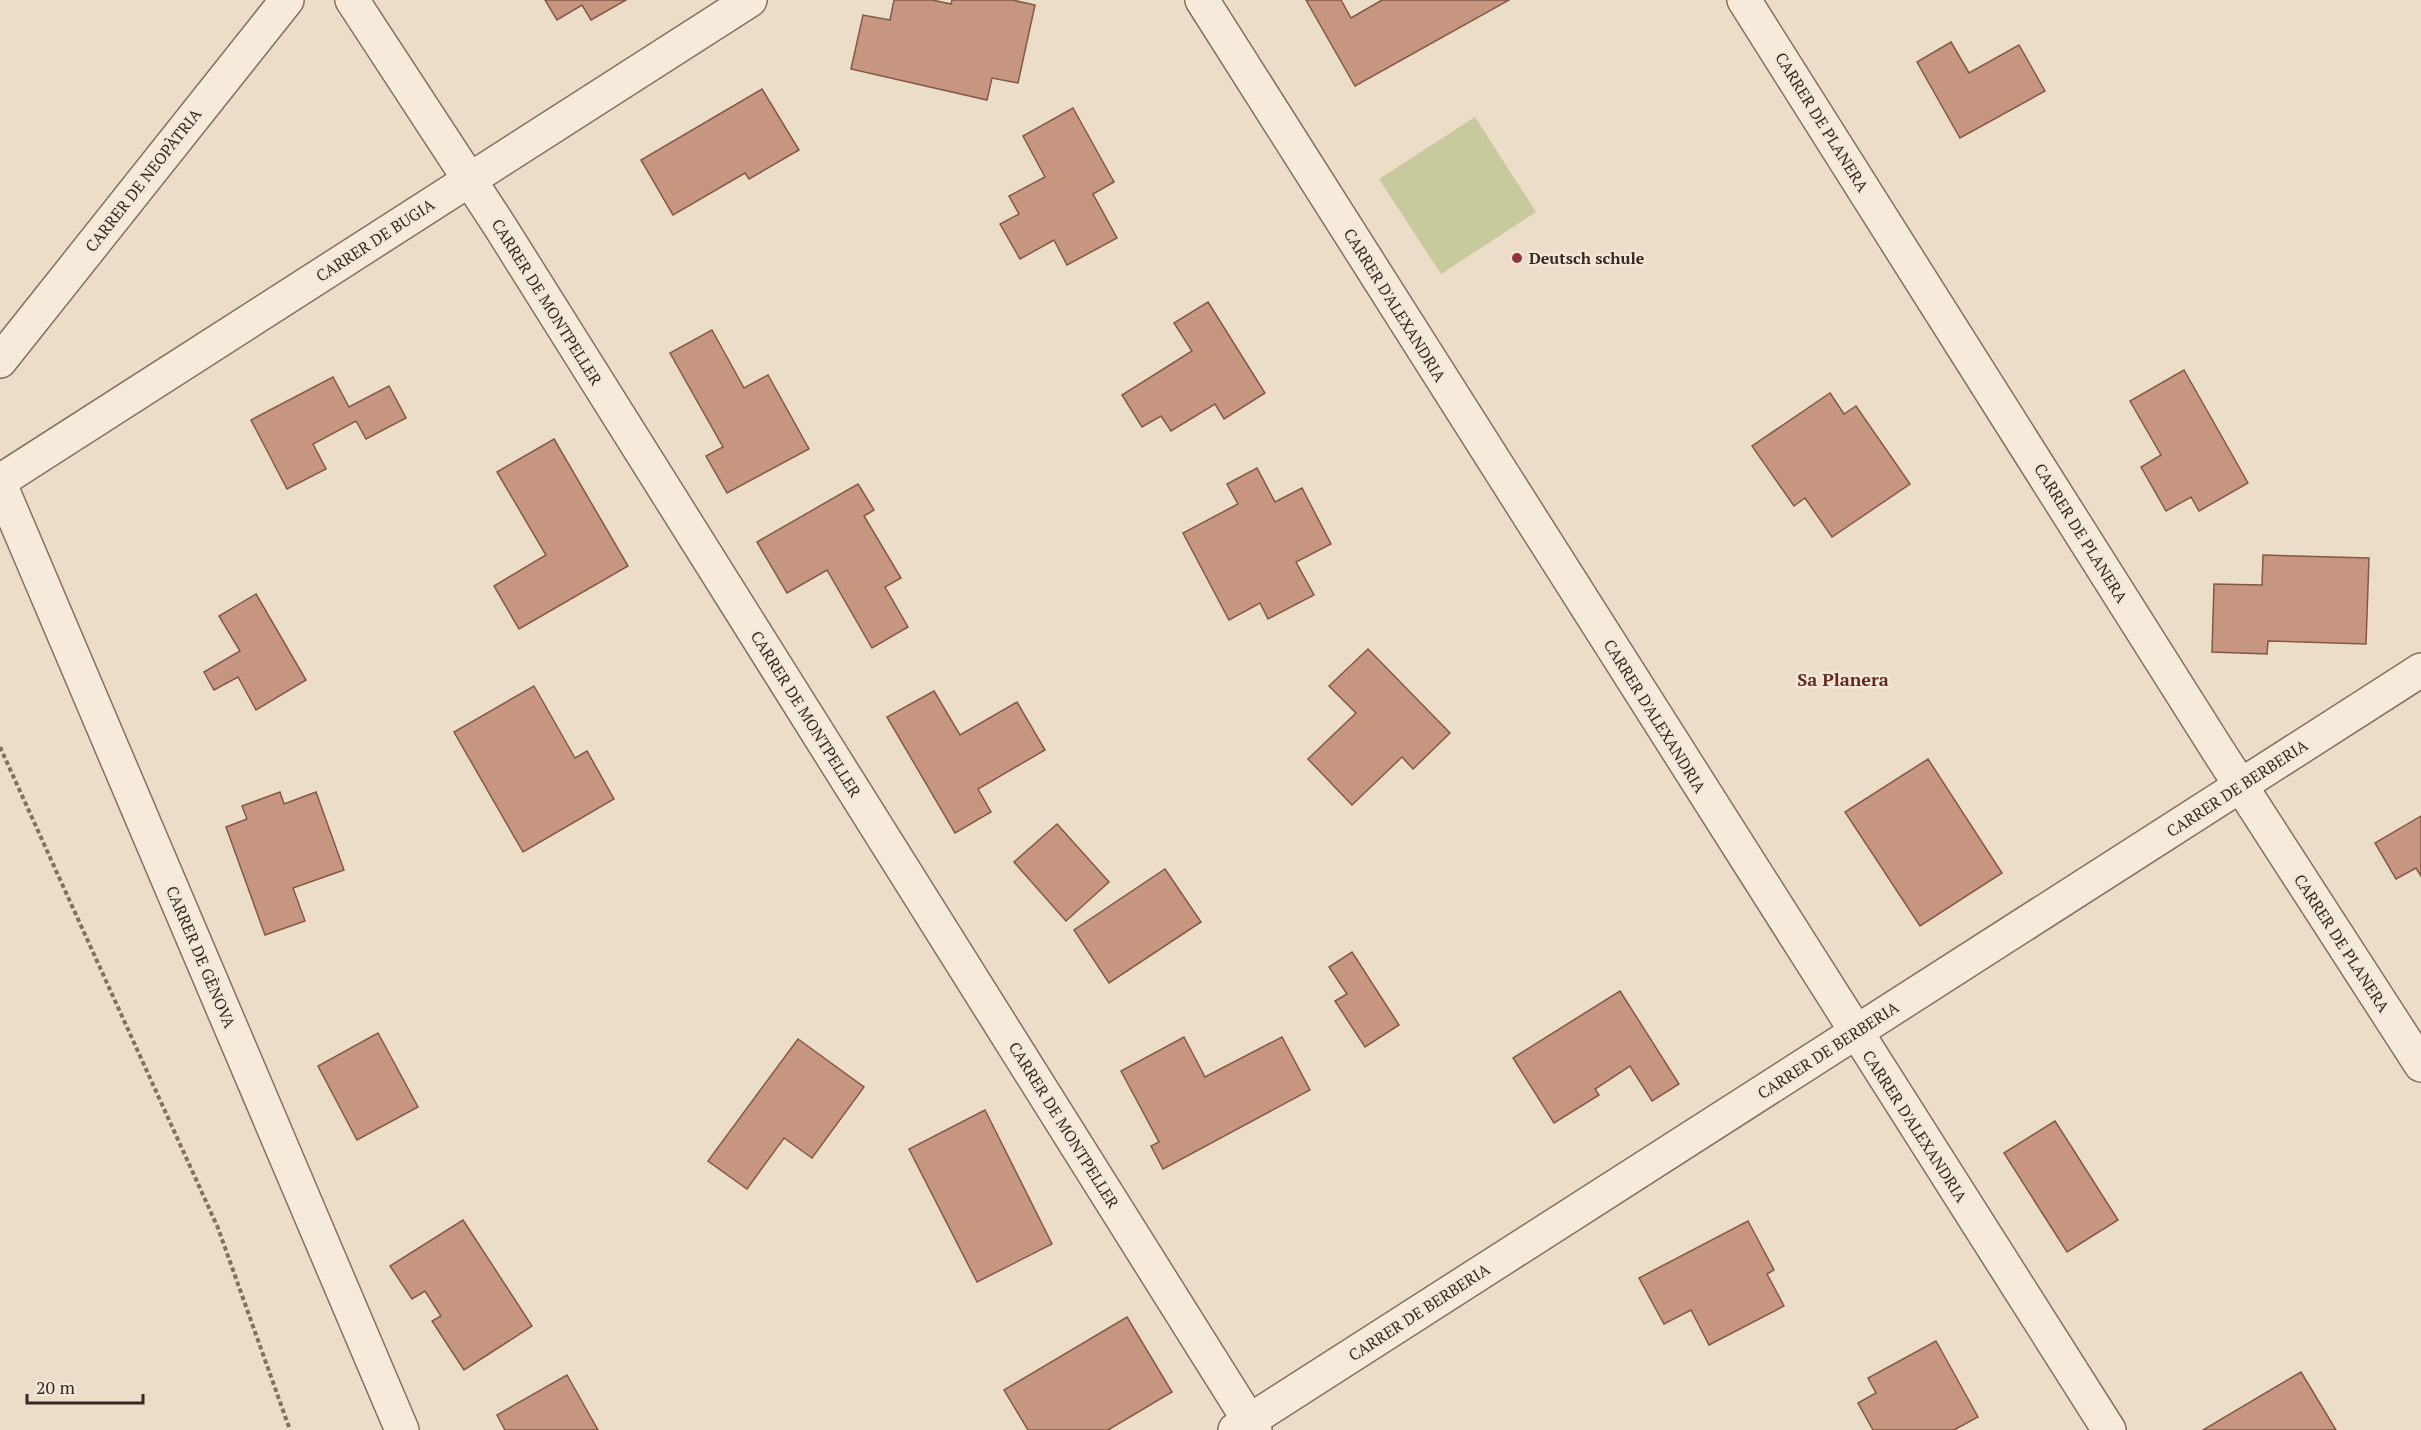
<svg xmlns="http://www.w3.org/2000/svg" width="2421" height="1430" viewBox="0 0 2421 1430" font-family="'PT Serif',serif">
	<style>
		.green { fill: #c8c99c }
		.building { fill: #c69681; stroke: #835846; stroke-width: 1.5 }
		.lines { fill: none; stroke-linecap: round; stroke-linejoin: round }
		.minor-casing { stroke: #866f5e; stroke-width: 36 }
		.path { stroke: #866f5e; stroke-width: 4; stroke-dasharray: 4.5 3; stroke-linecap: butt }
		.minor { stroke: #f6ebdb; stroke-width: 33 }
		.poi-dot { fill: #90333d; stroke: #f3e8d7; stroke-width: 2 }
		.labels { text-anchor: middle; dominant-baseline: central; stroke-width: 5; stroke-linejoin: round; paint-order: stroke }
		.street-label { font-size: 16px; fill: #372921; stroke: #f3e8d7 }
		.poi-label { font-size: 16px; font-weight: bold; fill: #372921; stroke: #f3e8d7; text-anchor: start }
		.neighbourhood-label { font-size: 18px; font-weight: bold; fill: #612a23; stroke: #f3e8d7 }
	</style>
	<rect width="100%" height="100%" fill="#ebddc8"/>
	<!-- green -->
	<path class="green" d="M1475,117L1536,212L1441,274L1379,179Z"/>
	<!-- building -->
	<g class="building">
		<path d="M545,0H626L591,20L582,5L557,20Z"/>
		<path d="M894,0H932L951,4L952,0H1012L1035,5L1018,83L992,78L987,100L851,69L863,15L890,20Z"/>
		<path d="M1306,0H1341L1351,18L1382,0H1509L1355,86Z"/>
		<path d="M1951,42L1969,73L2019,45L2045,91L1960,138L1917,62Z"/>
		<path d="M762,89L799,150L749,179L745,173L673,215L641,160Z"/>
		<path d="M1073,108L1114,182L1093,194L1117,238L1067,265L1054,240L1020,259L1000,224L1019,214L1009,196L1045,177L1023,136Z"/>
		<path d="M1208,302L1265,393L1224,419L1215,404L1171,431L1161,416L1142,427L1122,395L1192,351L1174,323Z"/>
		<path d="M712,330L744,388L768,375L809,449L727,493L706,456L723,447L670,353Z"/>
		<path d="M2184,370L2248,483L2199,511L2191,497L2166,511L2141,467L2161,455L2130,401Z"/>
		<path d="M333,377L349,407L389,386L406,418L366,439L356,421L313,444L326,469L287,489L251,420Z"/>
		<path d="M1830,393L1844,414L1856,406L1910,484L1832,537L1805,498L1794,506L1752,446Z"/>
		<path d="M554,439L628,566L519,629L494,586L546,555L497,472Z"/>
		<path d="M1257,468L1275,502L1302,488L1331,544L1296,562L1314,595L1268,619L1260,603L1229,620L1183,533L1238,504L1227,484Z"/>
		<path d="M858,484L874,510L864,516L901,578L885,587L908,627L872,648L827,570L787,593L757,542Z"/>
		<path d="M2263,555L2369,558L2366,644L2268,641L2267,654L2212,652L2214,584L2262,585Z"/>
		<path d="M256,594L306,680L256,710L238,677L214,690L204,672L240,651L219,616Z"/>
		<path d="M1368,649L1450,733L1413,769L1402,757L1352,805L1308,759L1356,713L1329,686Z"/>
		<path d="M534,686L575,758L587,751L614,799L523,852L454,732Z"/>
		<path d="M934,691L960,735L1017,702L1045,750L978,789L991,812L955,833L887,717Z"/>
		<path d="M1928,759L2002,873L1920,926L1845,812Z"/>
		<path d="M280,792L284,804L316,792L344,870L293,888L305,921L265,935L226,827L247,819L242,806Z"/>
		<path d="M2421,816V876L2416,868L2396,879L2375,843Z"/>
		<path d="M1057,824L1109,882L1066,921L1014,862Z"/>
		<path d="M1165,869L1201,922L1109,983L1074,930Z"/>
		<path d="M1352,952L1399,1025L1365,1047L1335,1001L1347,994L1329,967Z"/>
		<path d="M1620,991L1679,1084L1652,1101L1630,1066L1595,1089L1599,1095L1554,1123L1513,1058Z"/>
		<path d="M378,1033L418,1107L357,1140L318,1066Z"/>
		<path d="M1184,1037L1205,1077L1282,1037L1310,1090L1163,1169L1151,1146L1159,1142L1121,1071Z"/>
		<path d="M798,1039L864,1087L812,1158L784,1138L747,1189L708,1161Z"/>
		<path d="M985,1110L1052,1244L977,1282L909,1149Z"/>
		<path d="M2055,1121L2118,1220L2067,1252L2004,1153Z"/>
		<path d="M463,1220L532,1326L464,1370L432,1321L441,1316L425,1291L412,1299L390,1266Z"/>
		<path d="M1748,1221L1774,1270L1767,1274L1784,1306L1709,1345L1691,1310L1664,1324L1639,1278Z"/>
		<path d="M1127,1317L1172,1392L1108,1430H1028L1004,1390Z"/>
		<path d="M1936,1341L1978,1417L1954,1430H1873L1858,1403L1876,1393L1868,1378Z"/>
		<path d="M2301,1372L2336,1430H2203Z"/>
		<path d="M567,1375L598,1430H505L497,1415Z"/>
	</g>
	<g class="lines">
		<defs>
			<g id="minor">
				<path d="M352,0L501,228L1255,1430"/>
				<path d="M1202,0L2109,1430"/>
				<path d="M1744,0L2217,749L2421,1065"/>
				<path d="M0,361L287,0"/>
				<path d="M0,481L750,0"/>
				<path d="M0,484L402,1430"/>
				<path d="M1235,1430L2421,670"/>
			</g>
		</defs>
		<!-- minor casing -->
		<use href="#minor" class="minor-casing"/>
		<!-- path -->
		<path class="path" d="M0,747L218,1228L290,1430"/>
		<!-- minor -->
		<use href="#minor" class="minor"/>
	</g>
	<!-- markers -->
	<circle class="poi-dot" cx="1517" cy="258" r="6"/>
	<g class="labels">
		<!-- street labels -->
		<g class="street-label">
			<text transform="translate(1822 122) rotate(58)">CARRER DE PLANERA</text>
			<text transform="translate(143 180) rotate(-52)">CARRER DE NEOPÀTRIA</text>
			<text transform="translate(375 240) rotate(-33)">CARRER DE BUGIA</text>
			<text transform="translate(547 302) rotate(58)">CARRER DE MONTPELLER</text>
			<text transform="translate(1395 305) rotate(58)">CARRER D'ALEXANDRIA</text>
			<text transform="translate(2081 533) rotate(58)">CARRER DE PLANERA</text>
			<text transform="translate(806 714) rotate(58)">CARRER DE MONTPELLER</text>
			<text transform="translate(1655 716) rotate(58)">CARRER D'ALEXANDRIA</text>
			<text transform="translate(2237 788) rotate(-33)">CARRER DE BERBERIA</text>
			<text transform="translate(2342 943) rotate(57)">CARRER DE PLANERA</text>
			<text transform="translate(201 957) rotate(67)">CARRER DE GÈNOVA</text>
			<text transform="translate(1828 1050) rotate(-33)">CARRER DE BERBERIA</text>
			<text transform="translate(1064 1125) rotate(58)">CARRER DE MONTPELLER</text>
			<text transform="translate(1915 1126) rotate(57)">CARRER D'ALEXANDRIA</text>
			<text transform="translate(1419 1312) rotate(-33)">CARRER DE BERBERIA</text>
		</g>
		<!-- poi labels -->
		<g class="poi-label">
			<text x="1529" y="258">Deutsch schule</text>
		</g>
		<!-- neighbourhood labels -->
		<g class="neighbourhood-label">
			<text x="1843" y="679">Sa Planera</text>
		</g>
	</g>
	<!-- scale -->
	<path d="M27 1394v9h116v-9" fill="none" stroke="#372921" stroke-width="3"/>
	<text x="36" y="1394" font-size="18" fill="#372921" stroke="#f3e8d7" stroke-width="4.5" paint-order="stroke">20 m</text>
</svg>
